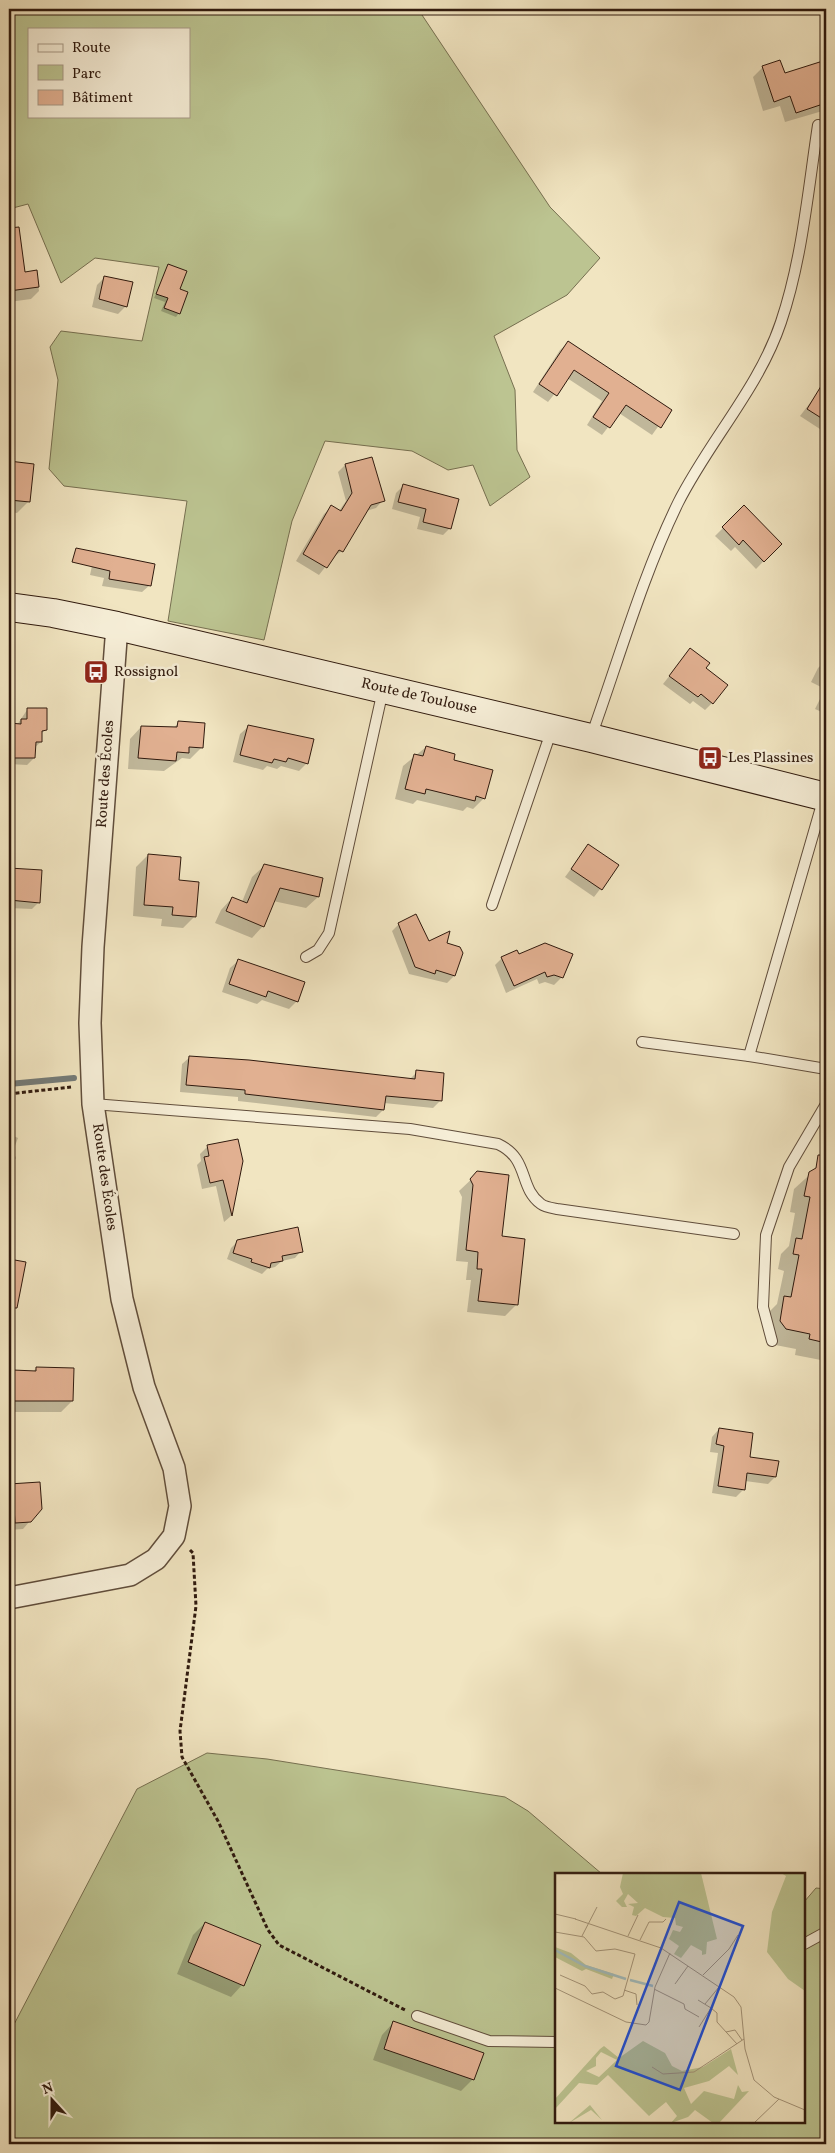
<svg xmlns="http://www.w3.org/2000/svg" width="835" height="2153" viewBox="0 0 835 2153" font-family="Vollkorn,serif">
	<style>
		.green { fill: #bcc491; stroke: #766f50; fill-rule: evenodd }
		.shadow { fill: #0003 }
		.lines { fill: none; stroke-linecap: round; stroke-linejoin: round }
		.stream { stroke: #747b78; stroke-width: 6 }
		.building { fill: #e1b091; stroke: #301a0e }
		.lane-casing { stroke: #604d3b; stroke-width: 12 }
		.street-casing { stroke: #604d3b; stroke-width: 24 }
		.secondary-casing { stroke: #301a0e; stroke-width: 30 }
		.path { stroke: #301a0e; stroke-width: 3; stroke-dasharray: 4 2.5; stroke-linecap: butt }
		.lane { stroke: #f6eed7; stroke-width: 10 }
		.street { stroke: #f6eed7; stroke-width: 21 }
		.secondary { stroke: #f6eed7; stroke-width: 28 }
		.labels { text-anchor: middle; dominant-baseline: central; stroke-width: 5; stroke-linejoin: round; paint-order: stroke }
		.poi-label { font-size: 15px; fill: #301a0e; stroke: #f6eed7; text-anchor: start }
		.street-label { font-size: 15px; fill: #301a0e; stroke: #f6eed7 }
		.inset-river { fill: none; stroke: #a1bcbe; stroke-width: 2.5 }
		.inset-road { fill: none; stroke: #a49479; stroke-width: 1 }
		.view { fill: #1d4ed8; fill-opacity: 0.15; stroke: #1d4ed8; stroke-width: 2.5 }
		.inset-edge { fill: none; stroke: #301a0e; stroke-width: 2.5 }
	</style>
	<rect width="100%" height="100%" fill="#f1e5c1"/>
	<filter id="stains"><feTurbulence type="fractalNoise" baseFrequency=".004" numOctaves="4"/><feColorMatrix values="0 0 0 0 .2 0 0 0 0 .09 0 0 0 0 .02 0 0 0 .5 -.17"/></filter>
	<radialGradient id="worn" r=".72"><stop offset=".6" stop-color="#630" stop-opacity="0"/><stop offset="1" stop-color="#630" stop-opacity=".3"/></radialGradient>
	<!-- green -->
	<g class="green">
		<path d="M9,9H418L550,207L600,258L567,295L494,336L515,390L517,450L530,477L490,506L473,465L448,470L412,451L325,441L292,521L264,640L168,621L187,501L64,486L49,469L58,380L50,347L61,331L142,341L159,267L95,258L61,283L28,204L9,209ZM29,29H189V116H29Z"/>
		<path d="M207,1753L267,1759L505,1797L528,1811L602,1874H556V2122H804V1902L816,1888L826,1889V2144H9V2034L137,1789Z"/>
	</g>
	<!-- shadow -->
	<g class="shadow">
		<path d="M826,61V110L785,122L780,106L763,111L753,77L763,67L784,75Z"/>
		<path d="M21,254L24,274L36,272L39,291L31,299L9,302V256Z"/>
		<path d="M169,265L178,290L179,313L176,317L161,311L165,302L154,298Z"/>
		<path d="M105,277L126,306L118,314L92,307L97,285Z"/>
		<path d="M568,343L670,410L652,435L619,413L602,435L587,425L602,401L567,378L548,402L533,392L560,350Z"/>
		<path d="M823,386L826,388V433L800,416Z"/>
		<path d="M9,462L32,465L29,501L17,513L9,512Z"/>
		<path d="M345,465L383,500L376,508L366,511L342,551L333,557L319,575L296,561L324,514L332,507L339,511L346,501L338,472Z"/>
		<path d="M403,486L450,528L443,535L417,529L420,517L392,509L396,493Z"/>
		<path d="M744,507L780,544L756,569L735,547L731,551L715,536Z"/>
		<path d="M93,561L150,585L142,592L102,586L104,578L90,575Z"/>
		<path d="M690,650L704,669L712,703L705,710L693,701L690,704L663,684Z"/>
		<path d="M824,662L826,663V714L815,709L825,689L811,682L818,668Z"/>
		<path d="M27,710L45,730L41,734V742L34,748V758L27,765L9,764V725H17Z"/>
		<path d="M179,723L202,747L190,759L182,758L164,771L128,769L130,739L141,727L173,728Z"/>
		<path d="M248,727L307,763L299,771L281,766L277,769L267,766L263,770L233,762L240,734Z"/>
		<path d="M426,747L452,761L484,798L473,809L467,807L463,811L417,800L413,804L395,799L403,766Z"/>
		<path d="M588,846L618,866L594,897L565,877Z"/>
		<path d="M148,855L195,916L183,928L161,926L162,919L133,916L136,867Z"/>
		<path d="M264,866L322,879L318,897L306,908L273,901L263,926L252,938L215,923L221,910L232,898L242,902L252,877Z"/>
		<path d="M9,869L41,871L39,902L32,909L9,908Z"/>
		<path d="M399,924L428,942L445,943L461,953L454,976L447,983L409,974L392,931Z"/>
		<path d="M518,956L562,977L554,985L545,982L539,984L537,979L506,993L495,965L502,958Z"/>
		<path d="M238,961L297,1001L289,1009L262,1000L257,1004L222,992L230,968Z"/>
		<path d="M190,1057L409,1080L417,1072L440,1101L433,1108L384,1103L383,1110L376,1117L238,1101V1097L180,1092L182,1064Z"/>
		<path d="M9,1134L18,1138L13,1151L16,1158L9,1169Z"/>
		<path d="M237,1140L241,1161L231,1216L224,1222L216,1186L202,1189L197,1165L201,1161L200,1154L207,1147Z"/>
		<path d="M826,1150V1361L795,1355L796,1349L770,1344L765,1337L769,1312L777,1304L784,1271L778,1269L781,1254L789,1246L795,1213L790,1212L794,1189L816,1169L819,1157Z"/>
		<path d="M478,1173L500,1237L516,1305L505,1316L467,1312L471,1280H466L468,1262L456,1261L462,1197L459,1191Z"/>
		<path d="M238,1241L301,1251L295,1258L282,1261L275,1267L267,1269L262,1274L227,1259L231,1248Z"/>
		<path d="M9,1260L24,1263L16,1307L9,1314Z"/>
		<path d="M36,1368L72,1401L61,1412H9V1376L14,1371L33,1372Z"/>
		<path d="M719,1429L748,1458L775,1477L768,1484L745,1481L744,1489L736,1497L712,1493L718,1453L710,1452L712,1437Z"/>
		<path d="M39,1483L30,1521L23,1529L9,1530V1485Z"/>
		<path d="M205,1923L242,1985L231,1997L177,1974L193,1935Z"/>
		<path d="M393,2023L473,2079L461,2091L373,2060L382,2035Z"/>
	</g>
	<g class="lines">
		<!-- stream -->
		<path class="stream" d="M9,1084L74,1078"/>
	</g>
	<!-- building -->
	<g class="building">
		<path d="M780,60L785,73L826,60V103L796,113L790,96L774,102L762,66Z"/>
		<path d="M19,227L25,272L37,270L39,287L9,291V228Z"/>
		<path d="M168,264L187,271L180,289L188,292L180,314L164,308L168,298L156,294Z"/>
		<path d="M104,276L133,282L127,307L99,299Z"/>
		<path d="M568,341L672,410L661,428L626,405L610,428L593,417L609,393L574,370L557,396L539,384Z"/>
		<path d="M826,378V421L807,409Z"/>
		<path d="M372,457L385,501L371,505L343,552L339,550L327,568L303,554L331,505L341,511L352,493L345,464Z"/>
		<path d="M9,461L34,464L30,502L9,500Z"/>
		<path d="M403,484L459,499L451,529L423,522L426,509L398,502Z"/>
		<path d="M744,505L782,544L764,562L743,540L739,545L722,527Z"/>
		<path d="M76,548L155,564L151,586L109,579L110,571L72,562Z"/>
		<path d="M690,648L710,663L706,668L728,685L713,704L701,694L698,697L669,676Z"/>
		<path d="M27,708H47V730L42,731V742H36L35,758H13V748H9V723L21,724V719H27Z"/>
		<path d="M178,721L205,723L203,748L189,747V753L177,752L176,761L138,758L141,726L177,727Z"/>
		<path d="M248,725L314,739L308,764L288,758L286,762L274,759L272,763L240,755Z"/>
		<path d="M426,746L455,754L454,760L493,770L485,799L476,796L475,801L426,789L425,794L405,789L414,754L423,756Z"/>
		<path d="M588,844L619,865L602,890L571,869Z"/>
		<path d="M148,854L181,857L179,880L199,882L196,917L172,915L173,907L144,905Z"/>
		<path d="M264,864L323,878L319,897L280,888L264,927L226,911L232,897L247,903Z"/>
		<path d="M9,868L42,870L40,903L9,900Z"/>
		<path d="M416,914L429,941L450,931L447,943L460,947L463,953L455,976L436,970L435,974L415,967L398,923Z"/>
		<path d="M545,943L573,954L563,978L554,975L547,977L545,972L514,986L501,957L517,950L519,954Z"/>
		<path d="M238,959L305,982L298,1002L268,991L266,997L229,984Z"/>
		<path d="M189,1056L249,1060L415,1079L416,1070L444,1073L442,1101L386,1096L384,1110L245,1094V1090L186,1085Z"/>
		<path d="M238,1139L243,1161L232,1216L223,1180L210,1183L204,1157L209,1156L207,1145Z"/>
		<path d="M818,1155H826V1343L809,1339L810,1334L786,1329L780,1321L784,1296L791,1297L799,1255L793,1254L796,1238L802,1239L810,1197L804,1196L809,1172L816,1168Z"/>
		<path d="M477,1171L509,1175L502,1236L525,1239L518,1305L478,1301L482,1269H477L478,1252L466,1250L473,1185L470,1179Z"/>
		<path d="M298,1227L303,1252L282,1256L283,1261L271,1263L270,1268L251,1262L252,1259L233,1253L237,1240Z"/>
		<path d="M9,1259L26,1262L17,1308H9Z"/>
		<path d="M36,1367L74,1368L73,1401H12L13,1370L36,1371Z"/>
		<path d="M719,1428L753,1433L750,1457L779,1461L776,1477L747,1473L745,1490L718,1486L724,1446L716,1444Z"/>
		<path d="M40,1482L42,1509L31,1522L15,1523L14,1507H9V1484Z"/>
		<path d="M205,1922L261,1945L244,1986L188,1962Z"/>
		<path d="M393,2021L484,2053L474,2080L384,2049Z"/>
	</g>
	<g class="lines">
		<defs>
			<g id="lane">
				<path d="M591,737C619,659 642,577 678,503C709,441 759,388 781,322C802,260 808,191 818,125"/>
				<path d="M492,905L552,729"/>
				<path d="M306,957L318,950L329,933L383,690"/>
				<path d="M642,1042L749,1056L826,1069"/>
				<path d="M749,1056L824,797"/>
				<path d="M93,1104L410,1129L498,1144C530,1159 518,1187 541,1204C545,1207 552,1208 557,1209L734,1234"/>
				<path d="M772,1341L763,1307L766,1235L789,1167L826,1104"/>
				<path d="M804,1944L826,1932"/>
				<path d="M417,2016L489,2041L556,2042"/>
			</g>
			<path id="street" d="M9,1598L130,1575L156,1559L174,1536L180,1506L174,1468L144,1387L122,1299L93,1104L90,1023L93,947L117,626"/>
			<path id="secondary" d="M9,607L53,613L117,626L591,738L826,797"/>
		</defs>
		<!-- lane casing -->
		<use href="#lane" class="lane-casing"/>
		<!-- street casing -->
		<use href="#street" class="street-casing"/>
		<!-- secondary casing -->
		<use href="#secondary" class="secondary-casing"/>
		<!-- path -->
		<g class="path">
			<path d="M9,1094L71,1087"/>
			<path d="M190,1550L193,1553L196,1606L180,1731L182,1757L218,1821L268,1930L279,1945L405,2010"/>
		</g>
		<!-- lane -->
		<use href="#lane" class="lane"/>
		<!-- street -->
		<use href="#street" class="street"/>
		<!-- secondary -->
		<use href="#secondary" class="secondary"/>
	</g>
	<!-- icons -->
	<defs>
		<symbol id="bus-square" viewBox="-11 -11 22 22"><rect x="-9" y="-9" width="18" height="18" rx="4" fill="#8f2418" stroke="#f6eed7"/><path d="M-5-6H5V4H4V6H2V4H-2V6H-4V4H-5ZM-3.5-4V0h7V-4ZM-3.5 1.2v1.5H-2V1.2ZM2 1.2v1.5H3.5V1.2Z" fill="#fff"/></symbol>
	</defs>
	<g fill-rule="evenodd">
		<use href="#bus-square" x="82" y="658" width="28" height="28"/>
		<use href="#bus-square" x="696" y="744" width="28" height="28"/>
	</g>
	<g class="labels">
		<!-- poi labels -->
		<g class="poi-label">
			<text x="114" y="672">Rossignol</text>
			<text x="728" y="758">Les Plassines</text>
		</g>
		<!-- street labels -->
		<g class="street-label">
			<text transform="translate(419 697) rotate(13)">Route de Toulouse</text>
			<text transform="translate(106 774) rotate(-86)">Route des Écoles</text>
			<text transform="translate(104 1177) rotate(82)">Route des Écoles</text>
		</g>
	</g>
	<!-- overview -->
	<g transform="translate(555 1873)">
		<rect width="250" height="250" fill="#f1e5c1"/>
		<path d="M68,0H146L162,66L152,69L151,81L147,82V78L136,72L126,85L119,81L124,73L114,66L118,57L125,59L128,54L121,52L120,45L108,44L90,35L81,43L77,42L79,34L73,31L83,30L73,21L69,28L72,34H67L61,28L68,21L65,14ZM226,0H250V118L233,106L212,79L217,39L231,3ZM0,74L16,80L31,92L59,101L57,106L31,96L27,98L0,84ZM88,168L110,180L117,193L127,198L148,194L176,176L183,202L174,193L154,208L129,215L136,231L149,218L179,226L183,212L187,219L194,218L164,250H158L140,237L133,244L116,250L122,243L111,229L94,243L53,202L42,212L24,210L0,236V226L45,176L49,173L64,185ZM46,179L62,187L44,204L31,198L41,193V185ZM35,232L47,247L36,237L14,250Z" fill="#bcc491" fill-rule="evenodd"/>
		<path class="inset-river" d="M0,77L30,93L71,106M75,107L98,113"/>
		<path class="inset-road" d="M0,41L21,46M20,46L106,75L179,124L186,134L190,176L199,207L219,224L250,237M0,59L29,64L41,78L60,76L80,81L68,123L60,126L48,119L37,121M27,63L42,34M73,63L83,42M85,67L94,49H108L111,46M5,102L30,113L37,121M148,102L174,76L183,62M120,111L133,93M0,115L71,149L91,152L94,149L100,114L115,80M99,116L129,131L130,136L144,144M69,117L81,121L82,132M143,127L156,135L144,154M150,131L164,114M156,135L162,140V149L182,171M171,159L180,157L187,167M97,194L108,201L139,199L189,166M199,250L224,226"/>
		<path class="view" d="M124,29L188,53L125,217L61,193Z"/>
		<rect width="250" height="250" class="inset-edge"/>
	</g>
	<!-- margin -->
	<rect width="835" height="2153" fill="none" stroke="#f1e5c1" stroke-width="30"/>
	<rect x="10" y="10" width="815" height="2133" fill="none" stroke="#301a0e" stroke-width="2.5"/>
	<rect x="15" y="15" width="805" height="2123" fill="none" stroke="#301a0e"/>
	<!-- legend -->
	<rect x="28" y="28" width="162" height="90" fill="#f6eed7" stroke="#a79987"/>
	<rect x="38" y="44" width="25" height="8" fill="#f6eed7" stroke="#a79987"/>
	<text x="72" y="52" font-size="15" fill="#301a0e">Route</text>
	<rect x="38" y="65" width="25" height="15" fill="#bcc491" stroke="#a79987"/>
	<text x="72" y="78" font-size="15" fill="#301a0e">Parc</text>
	<rect x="38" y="90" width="25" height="15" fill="#e1b091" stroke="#a79987"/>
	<text x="72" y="102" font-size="15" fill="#301a0e">Bâtiment</text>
	<!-- north arrow -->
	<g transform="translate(52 2100) rotate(339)" stroke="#f6eed7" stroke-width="4" paint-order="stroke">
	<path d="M0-4L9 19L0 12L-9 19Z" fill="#301a0e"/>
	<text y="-8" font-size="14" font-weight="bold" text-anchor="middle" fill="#301a0e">N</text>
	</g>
	<rect width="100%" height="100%" filter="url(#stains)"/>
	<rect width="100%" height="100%" fill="url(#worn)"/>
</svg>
